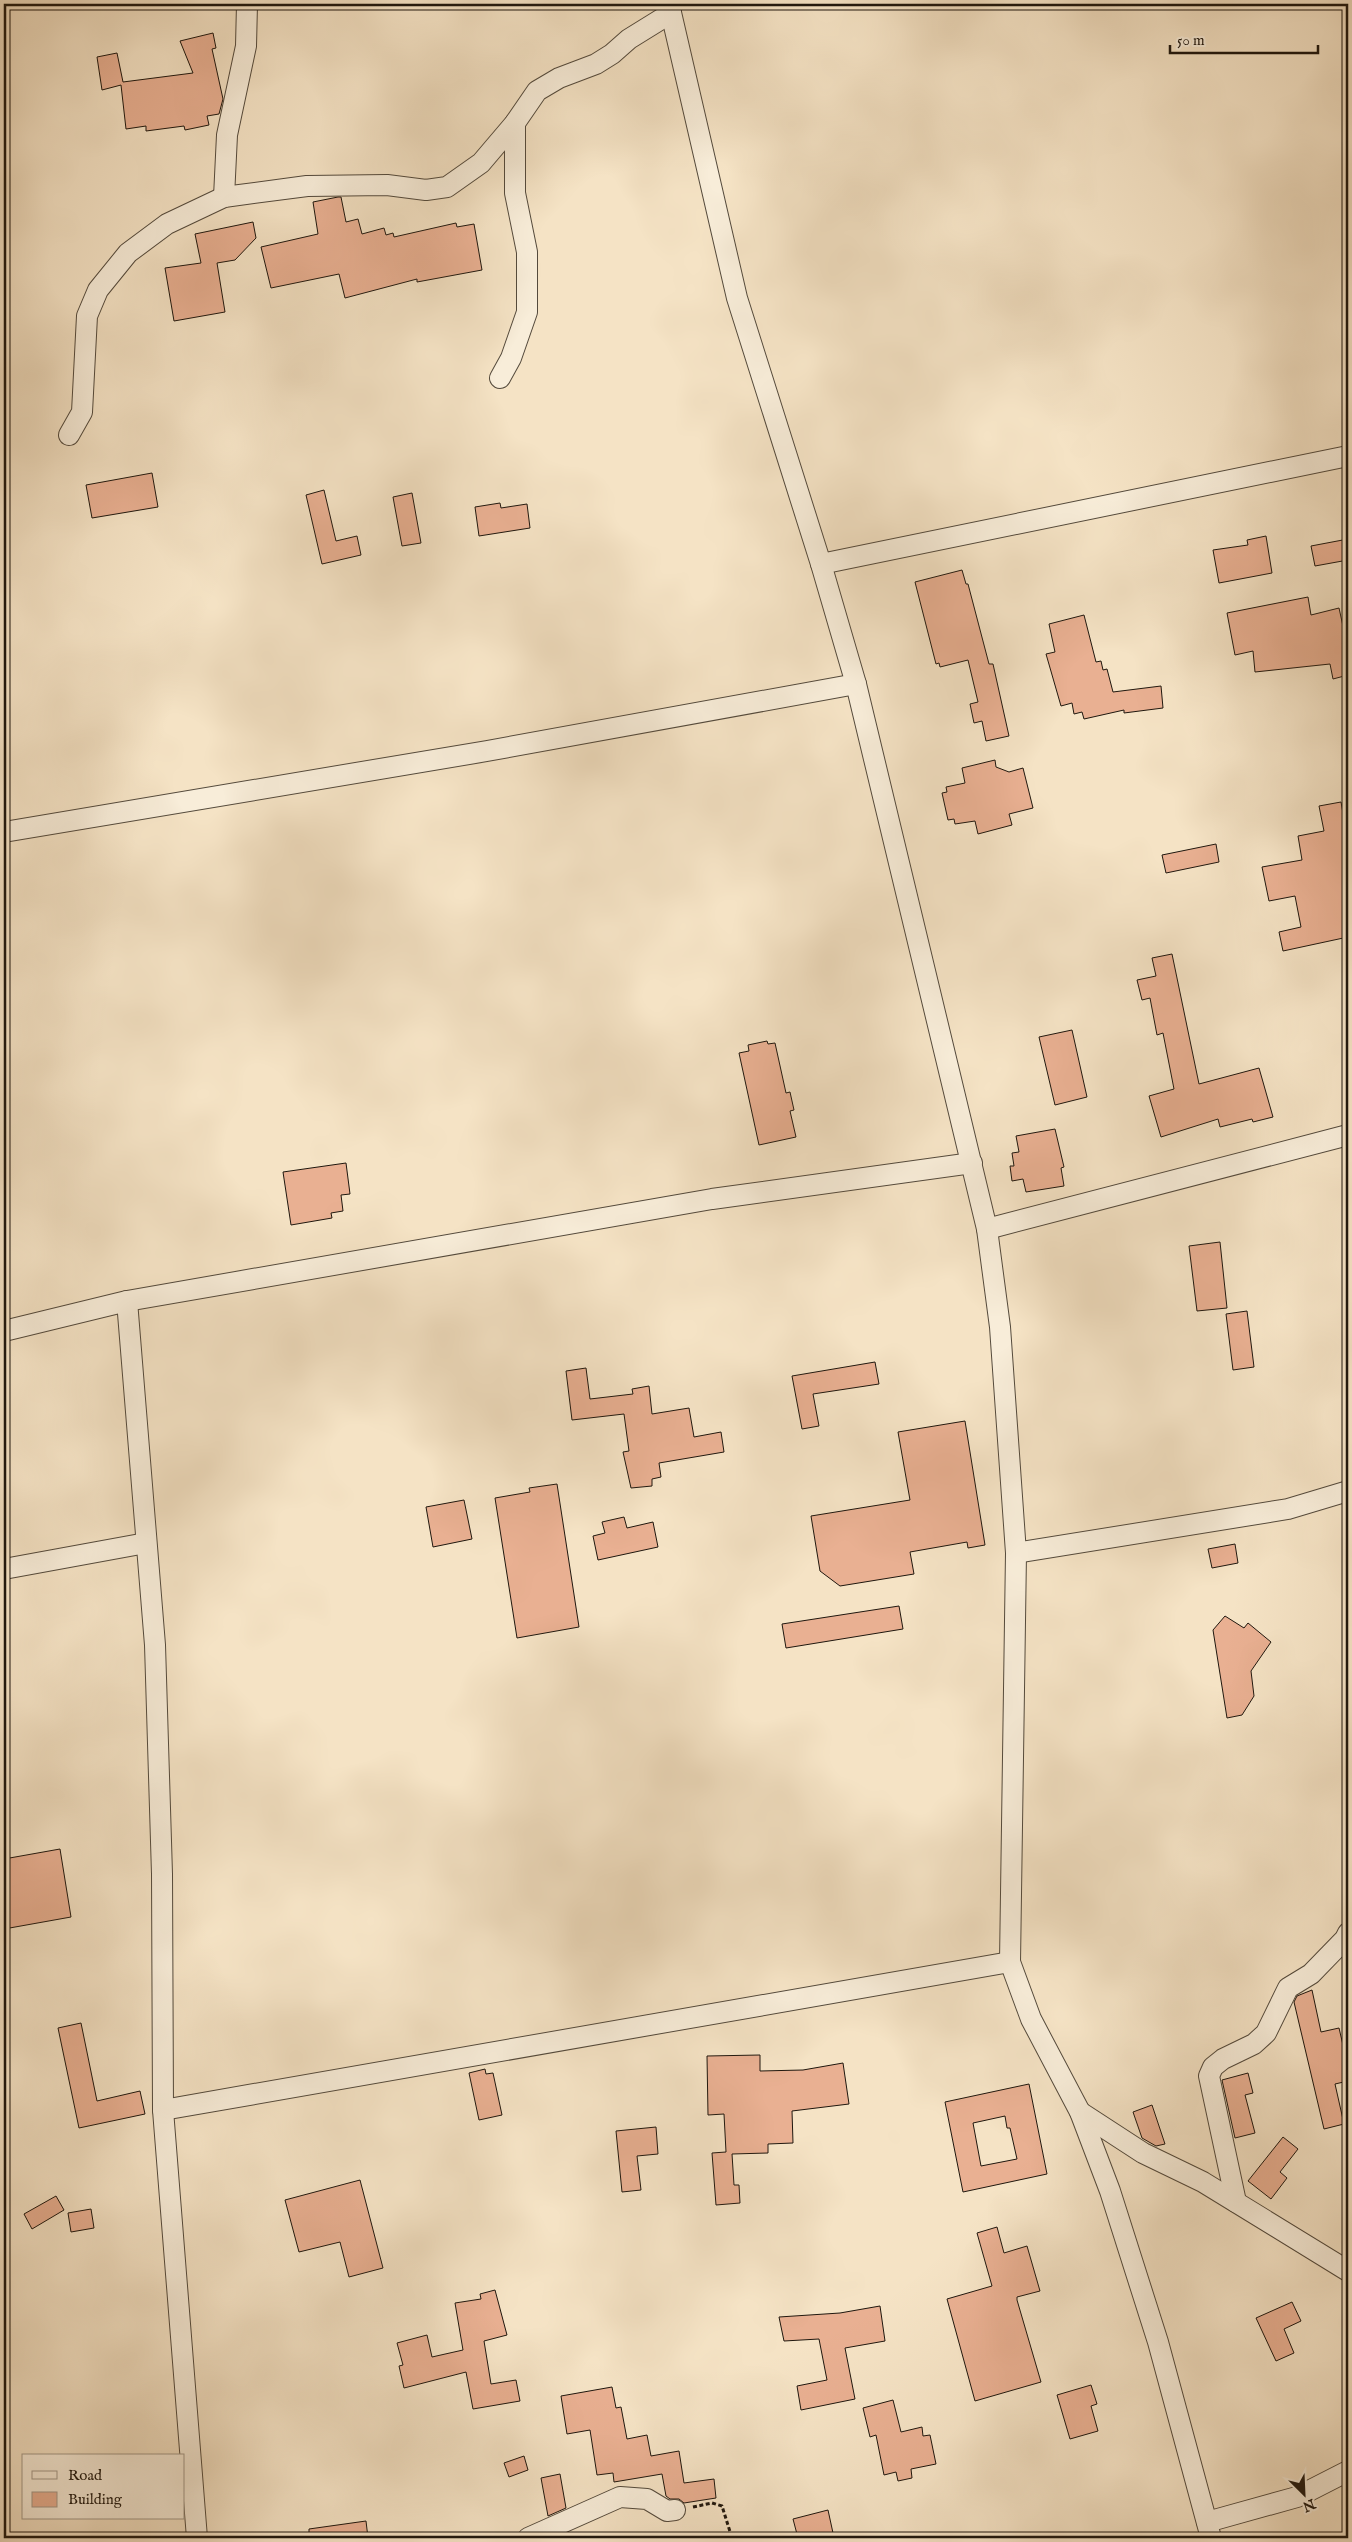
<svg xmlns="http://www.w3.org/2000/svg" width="1352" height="2542" viewBox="0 0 1352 2542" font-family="'IM FELL English',serif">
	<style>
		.building { fill: #e9b092; stroke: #1f170e; fill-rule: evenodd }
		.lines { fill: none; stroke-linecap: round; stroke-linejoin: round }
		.minor-casing { stroke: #544a3c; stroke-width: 22 }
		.path { stroke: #1f170e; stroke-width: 3; stroke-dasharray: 4 2.5; stroke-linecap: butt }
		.minor { stroke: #f8edd9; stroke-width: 20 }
	</style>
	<rect width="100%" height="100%" fill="#f5e3c5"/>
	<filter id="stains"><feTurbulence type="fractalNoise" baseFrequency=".004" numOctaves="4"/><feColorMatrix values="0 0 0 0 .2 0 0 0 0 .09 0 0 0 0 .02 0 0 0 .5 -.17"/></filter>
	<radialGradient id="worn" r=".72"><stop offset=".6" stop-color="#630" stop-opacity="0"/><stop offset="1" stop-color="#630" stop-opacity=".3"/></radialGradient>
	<!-- building -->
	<g class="building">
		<path d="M213,33L216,48L212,49L223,99L219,114L207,116L209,125L185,130L184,126L146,131V126L126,129L121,85L102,90L97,57L117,53L123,82L193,73L180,41Z"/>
		<path d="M338,197H341L346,222L358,219L362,234L384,228L386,235L393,233L394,237L456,223L457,227L474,224L482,270L417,282V279L345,298L339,274L271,288L261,247L318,234L313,202Z"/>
		<path d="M253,222L256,238L235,260L217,263L225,312L174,321L165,268L201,263L195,234Z"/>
		<path d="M152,473L158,507L92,518L86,485Z"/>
		<path d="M324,490L336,541L357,536L361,555L322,564L306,495Z"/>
		<path d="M412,493L421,543L402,546L393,497Z"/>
		<path d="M500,503L501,508L527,504L530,528L479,536L475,507Z"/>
		<path d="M1266,536L1272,573L1219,583L1213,550L1248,545L1247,540Z"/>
		<path d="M1348,539V560L1315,566L1311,546Z"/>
		<path d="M962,570L966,584H968L989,664H993L1009,736L986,741L982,721L974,723L970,704L978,702L968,660L940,667L939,663L936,664L915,582Z"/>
		<path d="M1308,597L1311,615L1339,608L1348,649V675L1333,679L1330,664L1255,672L1253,651L1235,655L1227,613Z"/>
		<path d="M1084,615L1096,662L1101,661L1103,670L1107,669L1113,692L1161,686L1163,708L1124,713V710L1084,719L1082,712L1074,714L1072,703L1061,706L1046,654L1055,652L1049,624Z"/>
		<path d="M995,760L996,767L1009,772L1023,768L1033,808L1009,814L1012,825L978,834L975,821L955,824L954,819L948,820L942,793L947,792L946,787L965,783L962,768Z"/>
		<path d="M1341,802L1348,842V937L1283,951L1279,932L1301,927L1295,896L1269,901L1262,867L1302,860L1298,836L1324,831L1319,806Z"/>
		<path d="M1216,844L1219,862L1166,873L1162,855Z"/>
		<path d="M1172,954L1199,1084L1259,1068L1273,1117L1253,1122L1252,1119L1220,1127L1218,1119L1161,1137L1149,1096L1174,1089L1163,1033L1157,1035L1150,998L1142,1000L1137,980L1156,976L1152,958Z"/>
		<path d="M1072,1030L1087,1097L1055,1105L1039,1037Z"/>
		<path d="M767,1041L768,1044L775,1043L786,1093L790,1092L794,1110L790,1111L796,1137L759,1145L739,1053L749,1051L748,1045Z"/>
		<path d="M1055,1129L1064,1167L1061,1168L1064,1186L1026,1192L1023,1179L1012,1181L1010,1166H1014L1012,1153L1019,1152L1016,1136Z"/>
		<path d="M346,1163L350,1194L341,1195L343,1211L331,1213L332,1218L291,1225L283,1172Z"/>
		<path d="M1220,1242L1227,1308L1197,1311L1189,1246Z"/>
		<path d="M1247,1311L1254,1367L1233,1370L1226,1314Z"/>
		<path d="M875,1362L879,1384L813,1394L819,1426L802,1429L792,1376Z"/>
		<path d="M586,1368L590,1399L633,1394L632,1389L649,1386L652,1414L689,1408L694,1437L721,1432L724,1452L659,1463L661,1477L652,1479V1486L631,1488L623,1452L629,1451L624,1414L572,1420L566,1371Z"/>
		<path d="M965,1421L985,1545L968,1548L967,1542L910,1552L914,1574L840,1586L820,1571L811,1516L910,1500L898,1432Z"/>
		<path d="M557,1484L579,1627L517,1638L495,1498L530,1492L529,1488Z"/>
		<path d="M464,1500L472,1539L433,1547L426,1507Z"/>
		<path d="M624,1517L627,1528L653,1522L658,1547L598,1560L593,1536L605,1533L602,1522Z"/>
		<path d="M1235,1544L1238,1563L1212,1568L1208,1549Z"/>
		<path d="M899,1606L903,1629L786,1648L782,1624Z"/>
		<path d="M1225,1616L1244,1628L1248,1623L1271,1642L1251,1671L1254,1696L1242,1715L1227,1718L1213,1630Z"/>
		<path d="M60,1849L71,1917L4,1929V1859Z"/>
		<path d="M1312,1990L1321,2032L1339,2028L1346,2058L1348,2057V2081L1335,2084L1344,2124L1324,2129L1294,2002L1297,1996Z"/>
		<path d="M81,2023L97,2101L140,2091L145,2114L79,2128L58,2028Z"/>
		<path d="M760,2055V2071L803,2070L843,2063L849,2104L792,2111L793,2143L768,2144V2153L732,2154L734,2185H739L740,2203L716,2205L712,2153L726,2152L724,2114L708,2115L707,2056Z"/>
		<path d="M485,2069L486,2074L493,2073L502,2115L479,2120L469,2073Z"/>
		<path d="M1248,2073L1253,2093L1245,2095L1255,2133L1235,2138L1222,2080Z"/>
		<path d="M1029,2084L1047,2174L963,2192L945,2102ZM1005,2116L1007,2128H1010L1017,2159L981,2166L973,2123Z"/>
		<path d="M1152,2105L1165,2144L1156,2146L1142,2138L1133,2112Z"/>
		<path d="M656,2127L658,2154L637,2156L641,2190L622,2192L616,2131Z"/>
		<path d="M1283,2137L1298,2149L1280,2172L1287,2178L1271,2199L1248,2181Z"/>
		<path d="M360,2180L383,2268L349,2277L340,2242L299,2252L285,2200Z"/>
		<path d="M56,2196L64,2210L32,2229L24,2214Z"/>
		<path d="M91,2209L94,2228L71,2232L68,2213Z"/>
		<path d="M997,2227L1004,2253L1027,2246L1040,2291L1017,2297V2300L1041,2382L975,2401L947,2299L992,2286L977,2233Z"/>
		<path d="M495,2290L507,2335L484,2341L491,2384L516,2380L520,2401L473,2409L466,2372L404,2388L399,2366L403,2365L397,2343L427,2335L432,2357L463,2350L455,2303L481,2299L480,2294Z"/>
		<path d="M1292,2302L1301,2321L1284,2329L1294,2353L1276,2361L1256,2318Z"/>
		<path d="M880,2306L885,2341L845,2348L855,2399L801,2410L797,2386L827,2380L819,2339L784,2341L779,2317L840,2313Z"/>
		<path d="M1091,2385L1097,2404L1091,2406L1098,2431L1070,2439L1057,2395Z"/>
		<path d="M612,2387L616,2408L621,2407L627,2439L647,2435L651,2456L679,2451L684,2483L714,2479L716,2498L684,2503L679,2499H670L666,2496L662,2474L614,2482L613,2473L597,2475L590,2430L567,2434L561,2396Z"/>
		<path d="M893,2400L901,2432L922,2427L923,2436L930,2435L936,2464L911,2469L912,2478L898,2481L896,2472L884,2475L876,2435L870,2437L863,2408Z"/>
		<path d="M524,2456L528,2470L509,2477L504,2463Z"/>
		<path d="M560,2474L566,2508L548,2516L541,2478Z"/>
		<path d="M828,2510L833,2533L812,2538H798L793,2519Z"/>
		<path d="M366,2521L368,2538H309V2529Z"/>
	</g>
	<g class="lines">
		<defs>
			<g id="minor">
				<path d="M669,4L737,298L821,564L856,684L987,1229L1000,1327L1016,1553L1010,1962L1031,2019L1080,2112L1110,2191L1158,2342L1211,2538"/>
				<path d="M224,197L227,135L246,46L247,4"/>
				<path d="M500,378L511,358L527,312V252L515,193V123"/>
				<path d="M69,435L82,412L87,316L98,290L128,253L167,224L224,197L307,186L387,185L426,190L447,187L481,163L515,123L537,91L559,78L596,64L612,54L629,39L671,13"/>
				<path d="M821,564L1348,456"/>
				<path d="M4,832L487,751L856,684"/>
				<path d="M987,1229L1348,1135"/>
				<path d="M127,1301L155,1645L162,1874L163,2110L197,2538"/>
				<path d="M4,1331L127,1301L712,1199L972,1163"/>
				<path d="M1016,1553L1288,1509L1348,1491"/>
				<path d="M4,1569L146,1543"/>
				<path d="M163,2110L1010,1962"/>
				<path d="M1080,2112L1143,2153L1203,2182L1348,2271"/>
				<path d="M1236,2202L1209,2076L1213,2067L1223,2059L1254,2044L1266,2033L1288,1988L1311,1974L1345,1939L1348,1933"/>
				<path d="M1207,2522L1297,2497L1348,2471"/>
				<path d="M528,2538L620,2497L647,2499L667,2511L675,2510"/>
			</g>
		</defs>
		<!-- minor casing -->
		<use href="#minor" class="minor-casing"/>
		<!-- path -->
		<path class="path" d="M693,2507L712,2503L722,2506L732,2538"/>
		<!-- minor -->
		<use href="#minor" class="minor"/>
	</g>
	<!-- margin -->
	<rect width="1352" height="2542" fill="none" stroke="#f5e3c5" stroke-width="20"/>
	<rect x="5" y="5" width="1342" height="2532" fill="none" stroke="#1f170e" stroke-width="2.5"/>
	<rect x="10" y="10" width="1332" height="2522" fill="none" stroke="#1f170e"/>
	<!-- legend -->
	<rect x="22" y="2454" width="162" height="65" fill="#f8edd9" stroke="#a19788"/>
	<rect x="32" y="2471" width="25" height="8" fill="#f8edd9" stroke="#a19788"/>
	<text x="68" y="2480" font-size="15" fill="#1f170e">Road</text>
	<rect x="32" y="2492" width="25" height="15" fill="#e9b092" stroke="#a19788"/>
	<text x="68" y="2504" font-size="15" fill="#1f170e">Building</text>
	<!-- north arrow -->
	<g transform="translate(1304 2494) rotate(156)" stroke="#f8edd9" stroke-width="4" paint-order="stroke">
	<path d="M0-4L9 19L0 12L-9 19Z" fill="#1f170e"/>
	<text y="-8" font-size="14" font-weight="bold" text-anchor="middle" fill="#1f170e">N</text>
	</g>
	<!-- scale -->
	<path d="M1170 45v8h148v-8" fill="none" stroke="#1f170e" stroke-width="2.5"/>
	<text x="1177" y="45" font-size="15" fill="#1f170e" stroke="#f8edd9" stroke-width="4" paint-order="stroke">50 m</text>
	<rect width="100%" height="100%" filter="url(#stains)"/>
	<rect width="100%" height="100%" fill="url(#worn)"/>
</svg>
